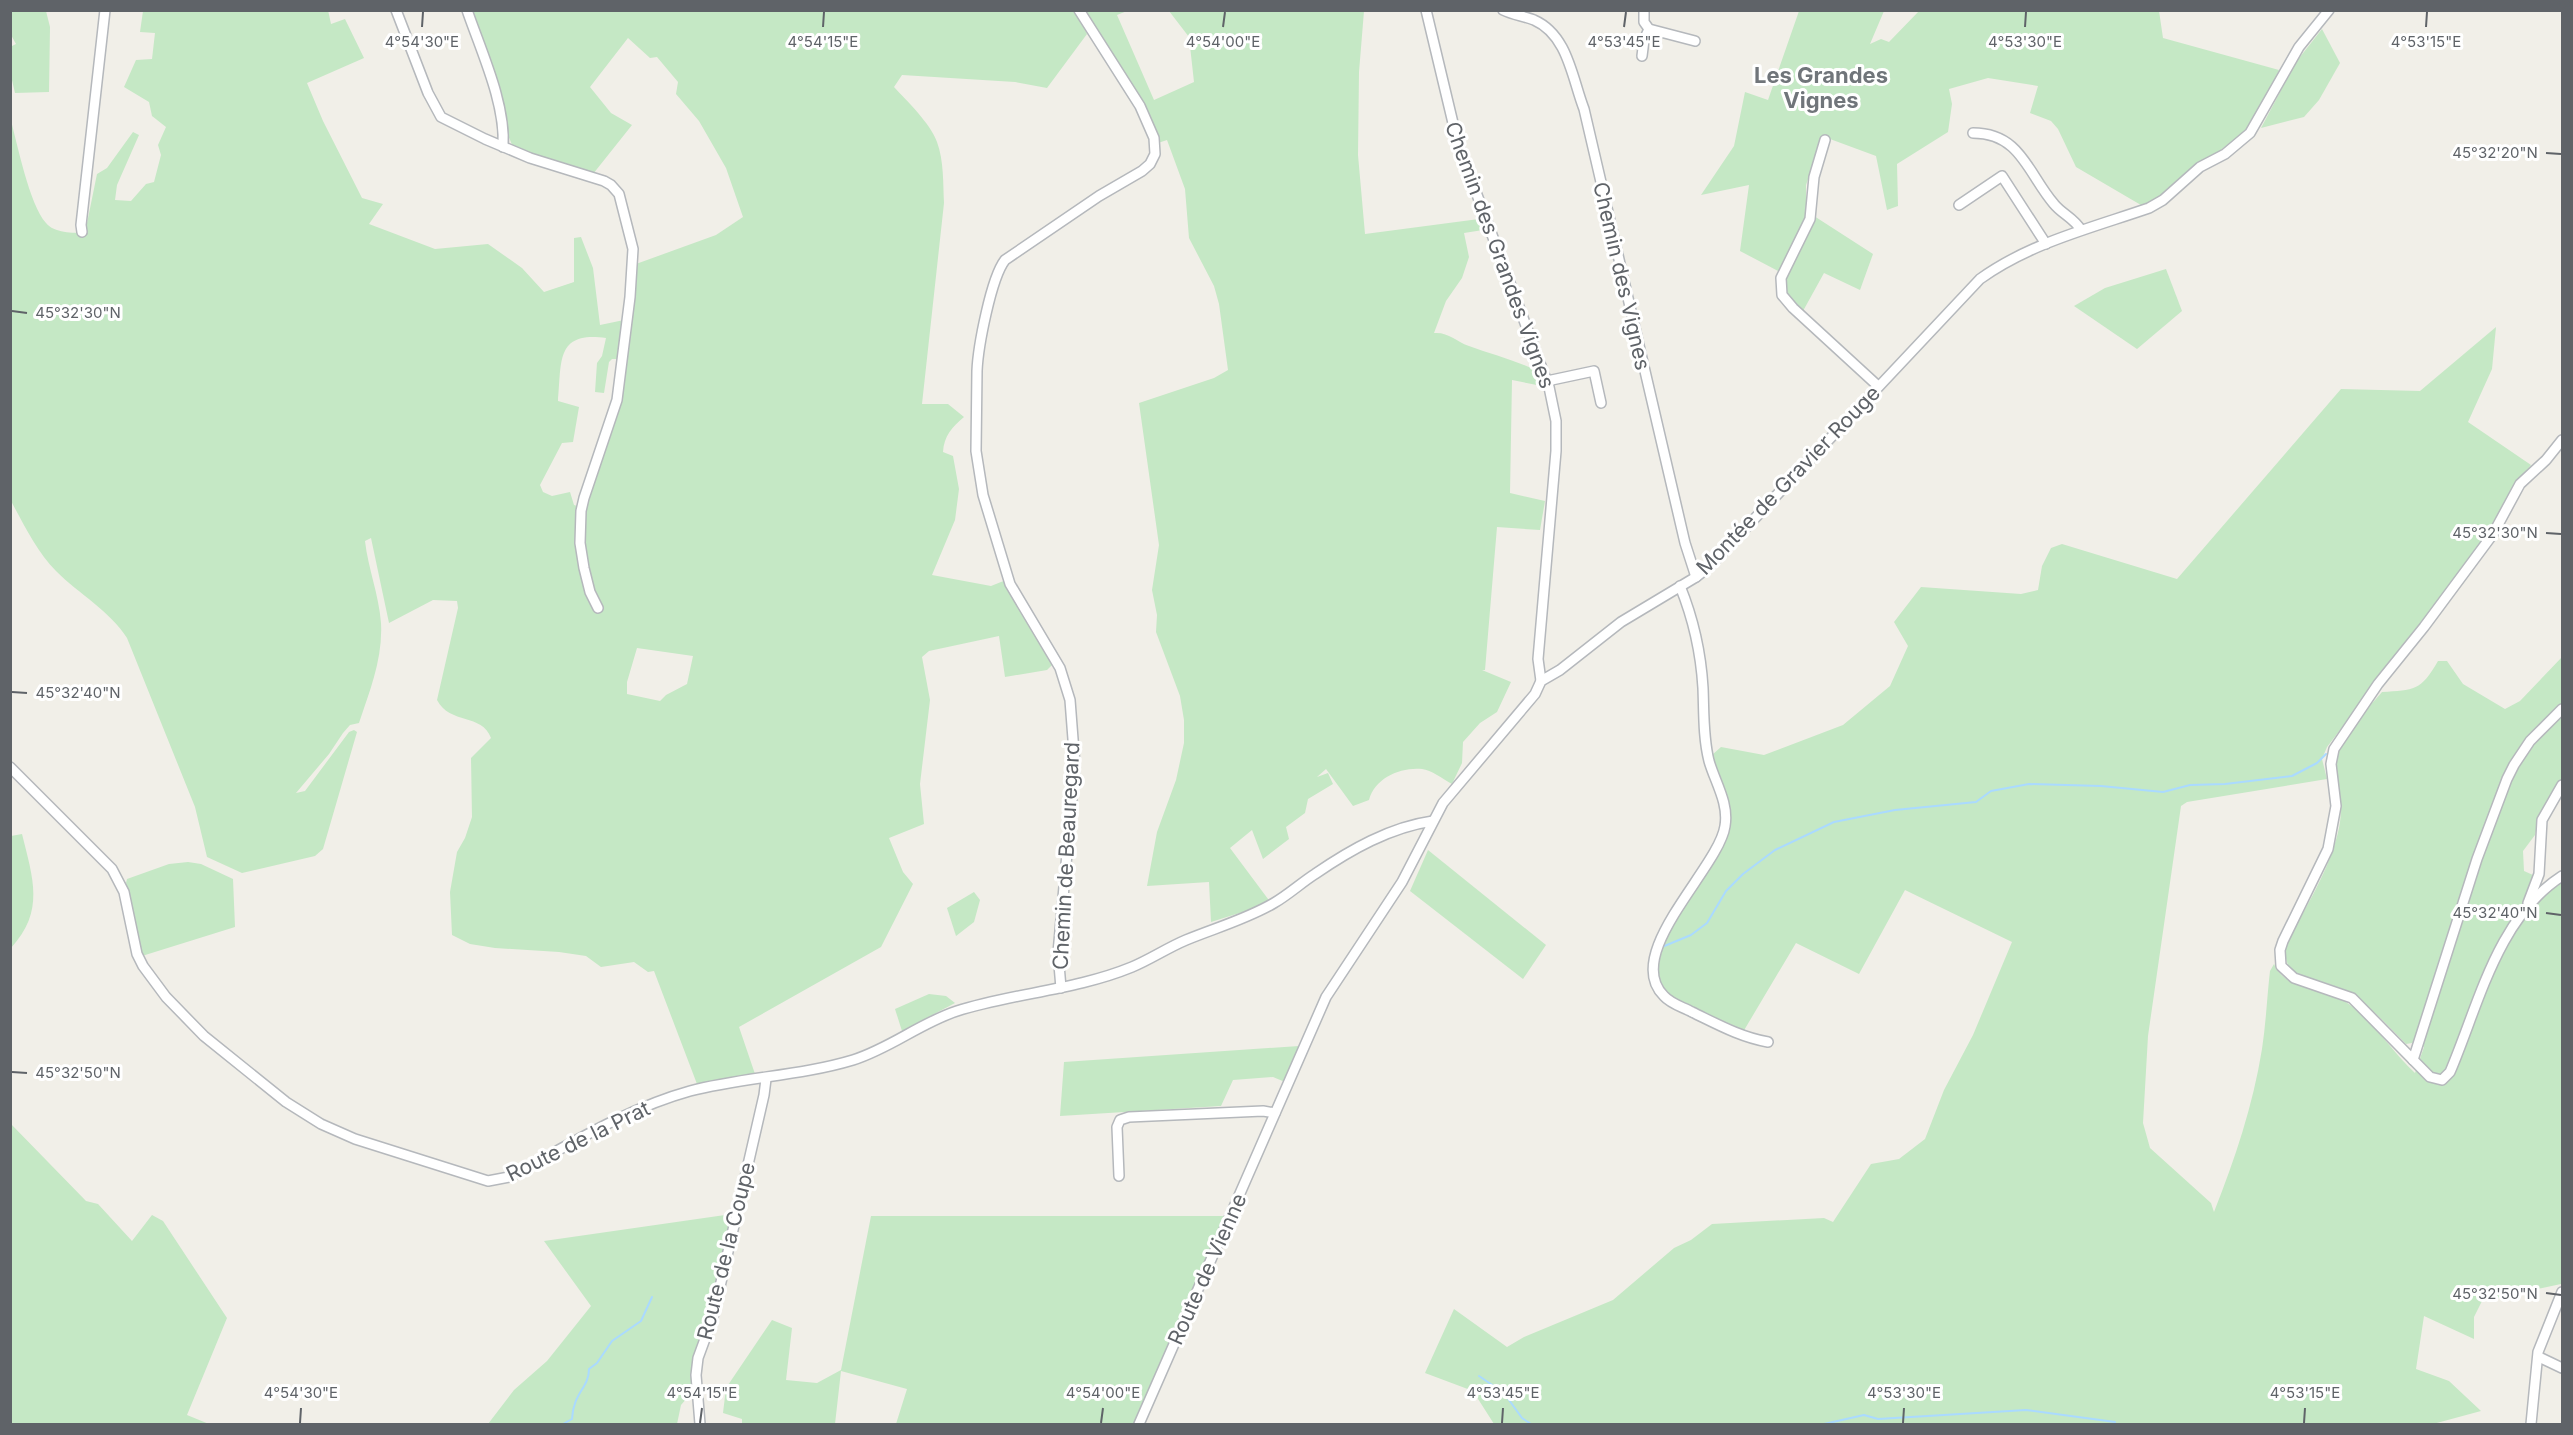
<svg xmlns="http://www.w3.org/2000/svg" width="2573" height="1435" viewBox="0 0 2573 1435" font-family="Inter,sans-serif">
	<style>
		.green { fill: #c5e8c5; fill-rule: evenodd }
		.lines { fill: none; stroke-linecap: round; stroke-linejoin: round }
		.stream { stroke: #aadaff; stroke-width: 2 }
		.street-casing { stroke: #b5b8bc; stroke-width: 12 }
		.street { stroke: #fff; stroke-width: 9 }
		.ticks { fill: none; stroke: #5f6368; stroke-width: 2 }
		.labels { text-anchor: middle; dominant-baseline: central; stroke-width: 6; stroke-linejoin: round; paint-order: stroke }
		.street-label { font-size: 21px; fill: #5f6368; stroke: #fff }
		.neighbourhood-label { font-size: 22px; font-weight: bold; fill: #70757a; stroke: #fff }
		.ticks-label { font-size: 15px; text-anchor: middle; fill: #5f6368; stroke: #fff; stroke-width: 6; stroke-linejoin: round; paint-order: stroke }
	</style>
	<rect width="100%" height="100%" fill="#f1efe8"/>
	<!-- green -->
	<g class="green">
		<path d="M328,10L331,24L345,19L364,58L307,83L323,121L362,198L383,204L369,224L435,249L488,244L522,268L544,292L574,282V238L581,237L593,268L600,325L624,320L618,359H612L609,362L604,393L595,392L597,363L602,356L606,338C555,331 562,362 558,401L579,407L573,442L562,443L540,485L543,492L552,496L570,492L574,505L584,508L612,432L620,401L636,264L716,235L743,217L726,168L699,121L676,94L678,82L657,57L650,58L628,38L590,87L611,113L632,125L593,174L513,147L507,133L499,87L472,11H1076L1087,34L1047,88L1015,82L902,75L894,87C907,101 931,124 937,142C944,161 943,183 944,203L922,404H948L964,417C952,427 944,436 943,452L953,456L959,489L955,520L932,575L991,586L1006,580L1054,663L1047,670L1005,677L999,636L929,651L922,657L930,700L920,784L924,824L889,838L903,872L913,884L881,947L739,1027L755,1074L697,1084L654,971L648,972L634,962L601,967L586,956L559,952L495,948L470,944L452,935L450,892L457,852L465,838L472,817L471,758L491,738C482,713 450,725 437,700L458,608L457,601L433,600L389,623L371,538L365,541C368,568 379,595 381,623C383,658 370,690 359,723L350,725L343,733L329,754L296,793L305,791L349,732L354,730L357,732L323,849L315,856L242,873L207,857L195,807L127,638C110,611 79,594 56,571C37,552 24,525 11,501L10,117C17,142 29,204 46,223C54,233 73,233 85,233L97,174L107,168L133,132L139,135L117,185L115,200L131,201L146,184L154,182L161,155L158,145L166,127L152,116L149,102L124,87L136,60L152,59L155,33L140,32L143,11ZM637,648L693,656L687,684L666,695L660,701L627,694V682Z"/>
		<path d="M10,11H46L50,27L49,92L15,93L11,76L10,47L16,44L11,35Z"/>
		<path d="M1084,11H1127L1117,15L1154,100L1194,82L1189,37L1169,11H1364L1359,72L1358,155L1365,234L1479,219L1483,230L1464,233L1469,257L1462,278L1446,301L1434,333C1449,332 1455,341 1469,346C1491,354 1514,360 1536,370L1542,386L1512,380L1510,493L1545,501L1540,530L1497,527L1485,670H1482L1511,682L1497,712L1480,723L1463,742L1462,763L1452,784C1443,779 1431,770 1422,769C1400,767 1375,778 1369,800L1353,806L1326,769L1317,777L1328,773L1333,784L1308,799L1305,813L1286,827L1289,839L1263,859L1252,830L1230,848L1271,903L1211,922L1209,882L1147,886L1157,832L1176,780L1184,743V720L1180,696L1156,632L1157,615L1152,590L1159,545L1139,403L1214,378L1228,370L1219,304L1214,286L1189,238L1185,189L1167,140L1158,143Z"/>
		<path d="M1799,11H1884L1870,44L1881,39L1889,42L1919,11H2159L2163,38L2279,70L2262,108L2244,132L2146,208L2076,167L2058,129L2051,121L2030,113L2038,86L1988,78L1949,89L1952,104L1948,132L1897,164L1898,206L1887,210L1876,156L1830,139L1821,141L1806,185V217L1780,272L1740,251L1749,185L1701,195L1734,146L1745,92L1768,100Z"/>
		<path d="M2322,29L2340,63L2319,100L2304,117L2261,128L2296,62Z"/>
		<path d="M1814,216L1873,254L1860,290L1824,273L1803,311L1786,296L1782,282Z"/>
		<path d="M2166,269L2182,311L2137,349L2074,306L2105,288Z"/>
		<path d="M2496,327L2492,369L2468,422L2531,465L2507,498L2490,534L2327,747L2322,759L2327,779L2187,802L2181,806L2148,1036L2143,1123L2150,1148L2211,1203L2214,1212C2235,1159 2253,1105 2262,1049C2266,1023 2267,997 2270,971L2274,964C2286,990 2314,985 2336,996C2370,1014 2388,1048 2415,1073L2424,1047L2416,1040L2412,1043L2406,1044C2385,1023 2365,999 2337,987C2325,982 2309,981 2297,974C2286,968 2285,957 2285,946C2305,908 2330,870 2339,828C2344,803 2337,792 2335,769C2332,743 2366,711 2382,692C2414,690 2421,691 2438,661H2447L2463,684L2505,709L2520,701L2562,657V778L2540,813L2535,835L2523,851L2524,871L2533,875L2528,894L2519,909L2525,915L2543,896L2562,882V1281L2561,1284L2482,1301L2474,1317V1339L2424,1316L2416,1369L2449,1381L2481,1411L2433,1424H1494L1473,1391L1425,1373L1454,1309L1507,1347L1524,1337L1613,1300L1674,1248L1691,1240L1712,1224L1824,1218L1833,1222L1871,1164L1899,1159L1925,1139L1944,1090L1973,1035L2012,942L1905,890L1859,974L1796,943L1743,1032C1721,1022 1678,1008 1663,990C1639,961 1711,858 1727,830L1712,755L1721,747L1764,755L1843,725L1890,686L1908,646L1894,622L1921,587L2021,594L2038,590L2042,566L2051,548L2062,544L2177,579L2341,389L2420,391Z"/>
		<path d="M22,834C33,879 45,911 11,948V836Z"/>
		<path d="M1428,850L1546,945L1523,979L1410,891Z"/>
		<path d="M188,862L201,864L233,879L235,927L142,956L126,883L127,879L169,864Z"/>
		<path d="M974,892L980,900L974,922L956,936L947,908Z"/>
		<path d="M929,994L946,996L955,1003L902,1031L895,1009Z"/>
		<path d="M1299,1046L1285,1082L1273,1077L1233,1080L1221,1106L1060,1116L1064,1062Z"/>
		<path d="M10,1123L86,1201L98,1204L132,1241L152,1215L163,1221L227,1318L187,1415L209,1424H11Z"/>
		<path d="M732,1214L709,1316L694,1361V1390L681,1405L677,1424H488L514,1390L547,1361L591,1306L544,1241Z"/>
		<path d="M871,1216H1227L1135,1424H896L907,1389L841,1371L835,1424H742V1419L723,1413L726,1388L772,1320L792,1328L786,1380L817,1383L841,1370Z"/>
	</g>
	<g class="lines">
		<!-- stream -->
		<g class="stream">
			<path d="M1662,947L1691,935L1707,923L1726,891L1743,874L1775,850L1834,822L1895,810L1976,802L1991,791L2029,784L2101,786L2163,792L2190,785L2225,784L2292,776L2317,763L2326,754"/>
			<path d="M1479,1376L1504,1393L1522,1418L1531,1424"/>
			<path d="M563,1424L572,1419C573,1393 589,1388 589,1369L597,1363L612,1341L641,1321L652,1297"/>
			<path d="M1824,1424L1864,1415L1878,1419L2026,1410L2115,1422"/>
		</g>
		<defs>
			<g id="street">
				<path d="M396,10L428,93L441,117L485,139L530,158L604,181L611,185L619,194L633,249L630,297L617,400L584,498L581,511L580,543L584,568L590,592L598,608"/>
				<path d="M467,10C481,51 506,104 503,147"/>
				<path d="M1426,10L1458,144L1549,387L1556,421V451L1538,659L1541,681"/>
				<path d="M1503,10C1513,15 1524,16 1534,20C1568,35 1572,78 1584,109L1685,543L1696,577"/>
				<path d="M1644,10V22L1649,29L1695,41"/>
				<path d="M1642,56L1644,40L1649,29"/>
				<path d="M1973,133C2021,133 2028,174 2054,204C2062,214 2074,218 2081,230"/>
				<path d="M1825,140L1814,177L1810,219L1781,278L1782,295L1793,308L1878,386"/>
				<path d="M1959,205L2002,176L2046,244"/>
				<path d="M82,232L81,225L105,10"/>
				<path d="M1547,381L1594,371L1601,403"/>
				<path d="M2562,440L2546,460L2520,484L2493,534L2424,627L2378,684L2334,749L2331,764L2336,806L2328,849L2283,941L2280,950L2281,966L2294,978L2352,998L2430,1077L2442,1080L2450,1072C2479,1004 2497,918 2562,876"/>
				<path d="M1680,586C1693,618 1701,654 1703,688C1704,712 1703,737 1709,761C1715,782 1729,803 1725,826C1719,868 1621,954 1664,996C1671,1004 1683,1007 1692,1012C1717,1024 1740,1037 1768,1042"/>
				<path d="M10,767L112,869L124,892L137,954L143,966L166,997L204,1036L286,1102L321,1124L355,1139L488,1181L509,1177C568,1146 625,1109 690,1091C743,1077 800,1076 853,1060C891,1048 920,1023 957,1011C1014,993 1076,990 1132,967C1151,959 1167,948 1186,940C1215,928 1247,919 1274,903C1288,895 1301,883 1315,874C1350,850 1390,827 1433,821"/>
				<path d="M2528,903L2539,874L2542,820L2562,785"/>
				<path d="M1061,988L1058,953L1075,765L1070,700L1060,668L1010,584L983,495L976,451L977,371C978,347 991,278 1005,260L1099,196L1142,171L1150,164L1155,154L1154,138L1140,106L1079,10"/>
				<path d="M2413,1060L2477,859L2507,779L2514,765L2530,741L2562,709"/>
				<path d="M1119,1176L1117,1127L1120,1120L1129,1117L1263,1111L1275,1113"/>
				<path d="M2539,1357L2562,1368"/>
				<path d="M700,1424L696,1375L698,1358L713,1317L764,1095L766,1079"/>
				<path d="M1139,1424L1326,997L1402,882L1443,803L1535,694L1541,681L1560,670L1621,622L1696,577L1710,566L1980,279C2030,243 2091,228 2149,208L2163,200L2200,167L2225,154L2250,133L2299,47L2329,10"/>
				<path d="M2531,1424L2538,1352L2562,1292"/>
			</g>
		</defs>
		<!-- street casing -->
		<use href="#street" class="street-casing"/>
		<!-- street -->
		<use href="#street" class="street"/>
	</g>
	<!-- ticks -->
	<path class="ticks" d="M422,27L423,12M823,27L824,12M1223,27L1225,12M1624,27L1626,12M2025,27L2026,12M2426,27L2427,12M2546,153L2561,154M12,311L27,313M2546,533L2561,534M12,692L27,693M2546,913L2561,915M12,1072L27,1073M2546,1293L2561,1295M300,1423L301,1408M700,1423L702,1408M1101,1423L1103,1408M1502,1423L1503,1408M1903,1423L1904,1408M2304,1423L2305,1408"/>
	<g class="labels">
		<!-- street labels -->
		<g class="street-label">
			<text transform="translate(1500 255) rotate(70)">Chemin des Grandes Vignes</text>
			<text transform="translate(1622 276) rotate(77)">Chemin des Vignes</text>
			<text transform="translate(1788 480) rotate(-46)">Montée de Gravier Rouge</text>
			<text transform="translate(1066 856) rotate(-87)">Chemin de Beauregard</text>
			<text transform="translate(578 1141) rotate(-26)">Route de la Prat</text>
			<text transform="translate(726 1251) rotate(-76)">Route de la Coupe</text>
			<text transform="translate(1207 1269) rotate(-66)">Route de Vienne</text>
		</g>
		<!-- neighbourhood labels -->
		<g class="neighbourhood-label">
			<text x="1821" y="75">Les Grandes<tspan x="1821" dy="25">Vignes</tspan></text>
		</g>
	</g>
	<g class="ticks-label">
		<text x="422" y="47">4°54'30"E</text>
		<text x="823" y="47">4°54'15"E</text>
		<text x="1223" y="47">4°54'00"E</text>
		<text x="1624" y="47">4°53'45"E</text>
		<text x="2025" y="47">4°53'30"E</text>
		<text x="2426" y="47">4°53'15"E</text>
		<text x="2495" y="158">45°32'20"N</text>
		<text x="78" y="318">45°32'30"N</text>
		<text x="2495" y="538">45°32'30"N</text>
		<text x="78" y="698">45°32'40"N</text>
		<text x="2495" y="918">45°32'40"N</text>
		<text x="78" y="1078">45°32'50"N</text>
		<text x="2495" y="1299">45°32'50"N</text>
		<text x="301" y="1398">4°54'30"E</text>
		<text x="702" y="1398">4°54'15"E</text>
		<text x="1103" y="1398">4°54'00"E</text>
		<text x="1503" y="1398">4°53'45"E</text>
		<text x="1904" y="1398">4°53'30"E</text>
		<text x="2305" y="1398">4°53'15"E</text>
	</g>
	<!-- border -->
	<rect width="2573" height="1435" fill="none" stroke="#5f6368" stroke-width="24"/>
</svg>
